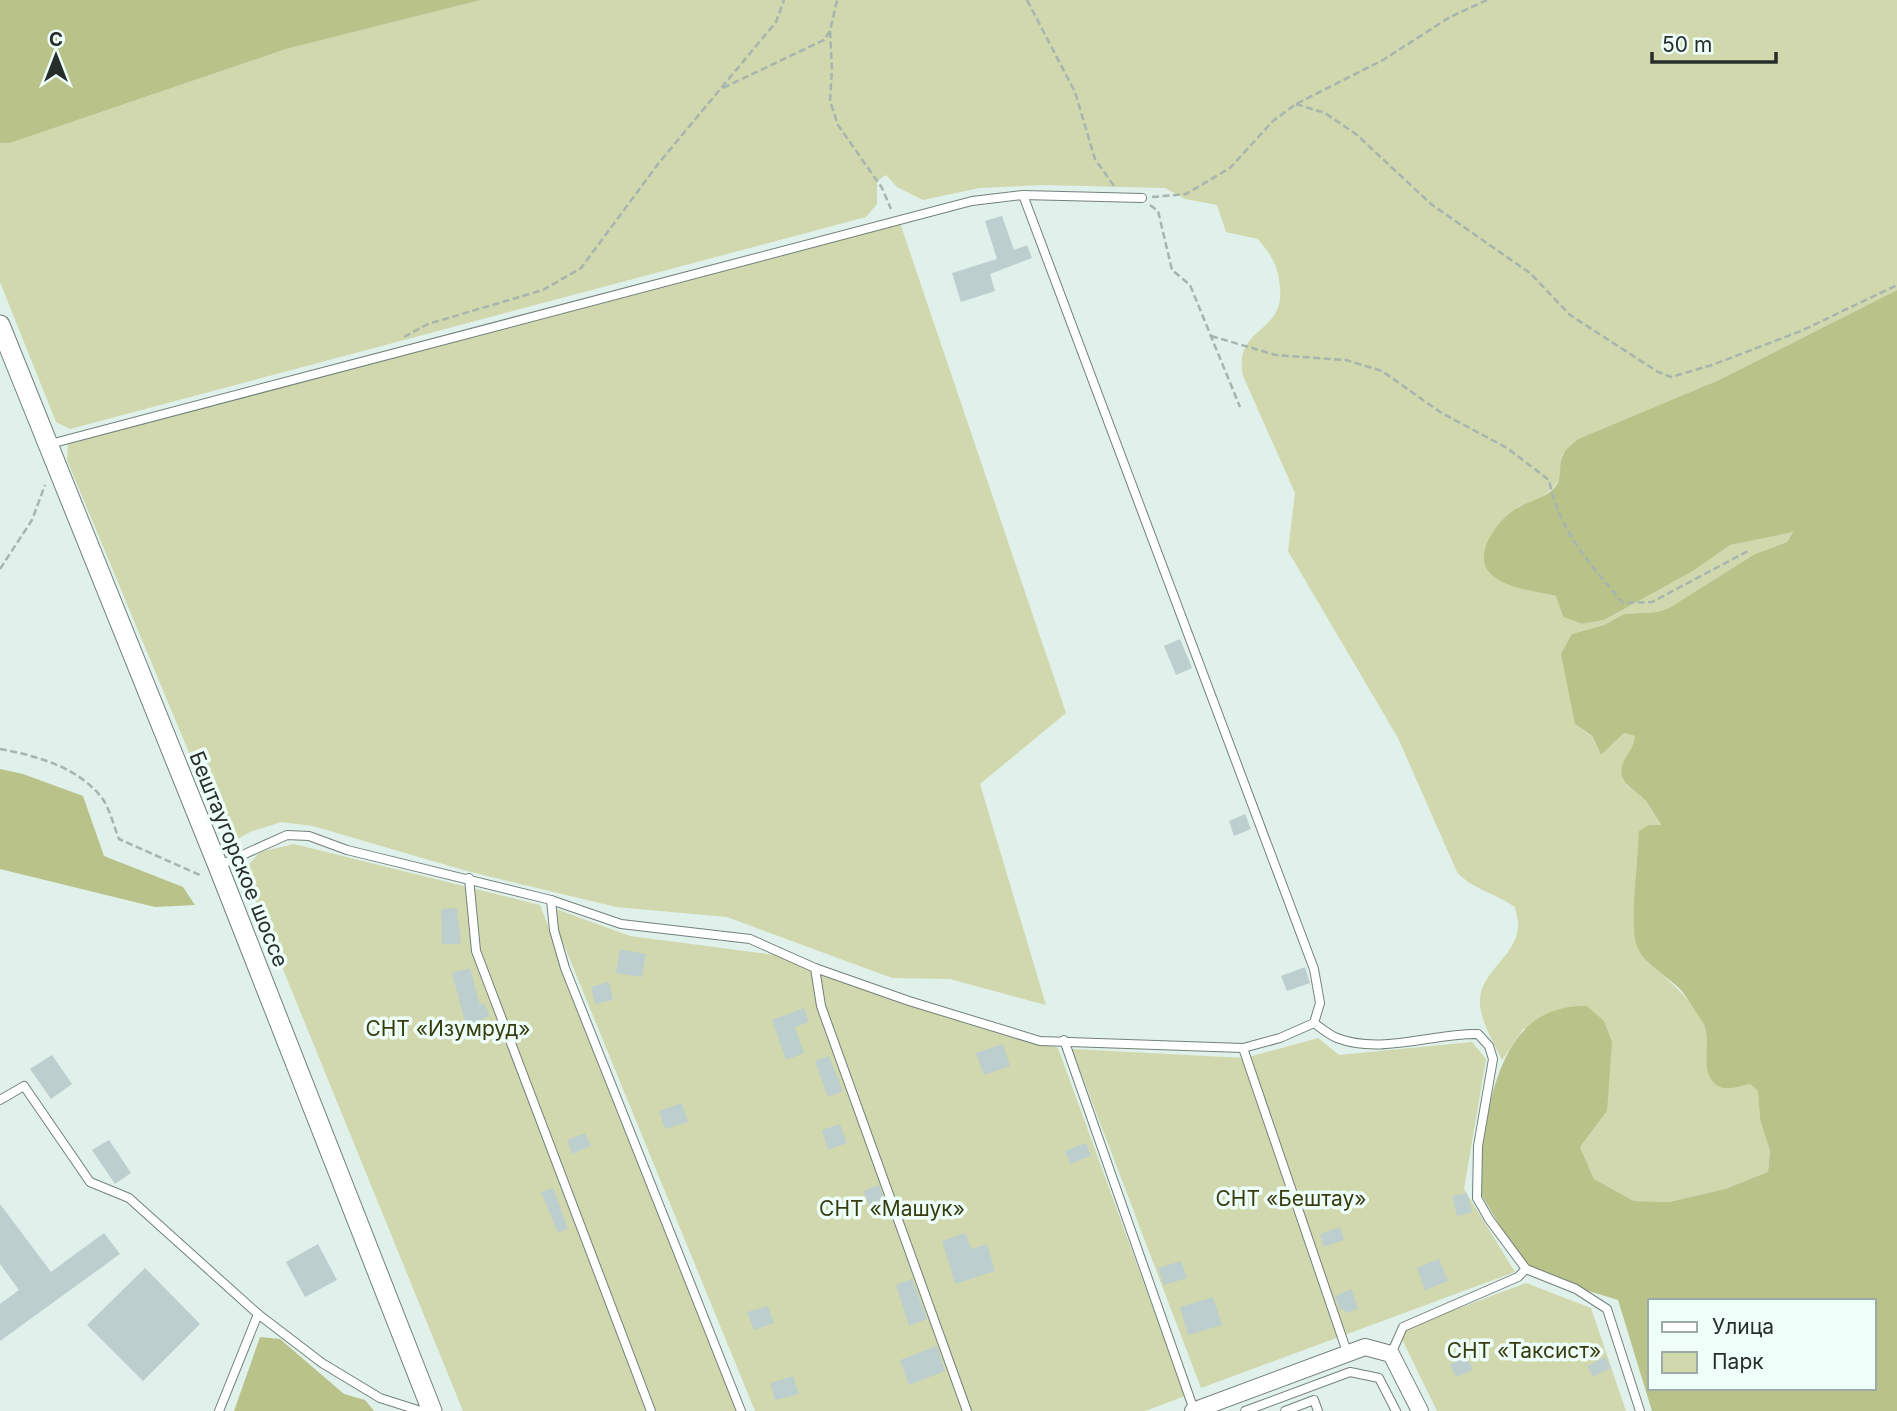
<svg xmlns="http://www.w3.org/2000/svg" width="1897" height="1411" viewBox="0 0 1897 1411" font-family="Inter,sans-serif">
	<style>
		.green { fill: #d1d8ad }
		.forest { fill: #b9c288; fill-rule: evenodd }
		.building { fill: #bdcecf }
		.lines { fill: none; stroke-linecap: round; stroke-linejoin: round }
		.service-casing { stroke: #72817b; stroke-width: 10 }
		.minor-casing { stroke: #72817b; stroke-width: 18 }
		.tertiary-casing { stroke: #72817b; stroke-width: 21 }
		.path { stroke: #a7b4af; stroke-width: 2.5; stroke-dasharray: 7 3.5; stroke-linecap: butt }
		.service { stroke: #fff; stroke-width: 8 }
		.minor { stroke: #fff; stroke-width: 16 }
		.tertiary { stroke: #fff; stroke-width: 19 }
		.labels { text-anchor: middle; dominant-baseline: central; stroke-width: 7; stroke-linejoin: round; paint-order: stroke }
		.street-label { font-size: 21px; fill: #272d2b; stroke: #eefef8 }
		.park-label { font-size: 21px; fill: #373c0f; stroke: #eefef8 }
	</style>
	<rect width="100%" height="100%" fill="#e0f0ea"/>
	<!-- green -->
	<g class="green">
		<path d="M481,0H1897V290L1719,380L1578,439L1562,455L1561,476L1555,486L1538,500L1517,507L1508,584L1556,596L1563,617L1582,624L1604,620L1693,571L1730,545L1793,531L1787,542L1755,554L1669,608L1658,612L1624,614L1604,625L1572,634L1575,724L1592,737L1601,755L1624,733L1635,736L1634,747L1622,765L1627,786L1644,798L1661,826L1646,961C1669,980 1690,998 1705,1025C1721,1054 1685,1098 1750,1084L1758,1091L1760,1120L1770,1151L1768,1172L1725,1189L1669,1202L1634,1201L1594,1179L1580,1147L1607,1111L1524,1028L1502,1060C1494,1043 1482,1024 1480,1005C1477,973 1516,957 1518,928C1519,922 1516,914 1515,907C1497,894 1470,888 1457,872L1398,738L1288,551L1295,493L1243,376C1233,325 1285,335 1280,287C1278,265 1272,256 1258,239L1226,232L1217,205L1185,199L1165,188L1044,185L979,188L923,200L897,187L886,175L877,181V204L866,217L70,429L56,422L0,282V143H10L286,49Z"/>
		<path d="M900,223L1066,713L980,784L1046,1005L950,979L892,978L727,917L616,907L467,871L313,826L281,822L250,832L236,840L225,839L67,460L68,444L77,437Z"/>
		<path d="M294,844L540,905L737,1411H463L243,871L260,852Z"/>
		<path d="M548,906L630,936L775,955L1058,1048L1185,1396L1145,1411H755Z"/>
		<path d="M1318,1038L1339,1055L1472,1042L1486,1059L1464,1189L1515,1272L1201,1388L1072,1049L1245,1058Z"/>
		<path d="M1526,1283L1591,1308L1626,1411H1437L1398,1331Z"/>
	</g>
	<!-- forest -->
	<g class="forest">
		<path d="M0,0H481L286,49L10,143H0Z"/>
		<path d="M1897,290V1411H1652L1618,1300L1527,1272L1474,1182C1490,1113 1493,1004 1587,1006L1604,1021L1612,1042L1607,1111L1580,1147L1594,1179L1634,1201L1669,1202L1725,1189L1768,1172L1770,1151L1760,1120L1758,1091L1750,1084C1740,1086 1727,1091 1718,1086C1696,1072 1715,1040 1702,1021C1695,1011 1689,1000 1681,990C1666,974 1639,963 1635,939C1631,909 1638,863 1639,831L1649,825H1661C1656,817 1651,809 1646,801C1637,790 1618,785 1622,766C1625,755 1634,749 1635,736L1624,733L1601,755L1592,736L1575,724L1561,654L1572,634L1604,625L1624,614L1658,612L1669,608L1755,554L1787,542L1793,532L1730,545L1693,571L1604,620L1582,624L1563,617L1556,596C1536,591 1505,589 1490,573C1471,553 1501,516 1519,507C1532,500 1546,498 1556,486C1563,476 1558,464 1563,455C1565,449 1573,444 1578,439L1719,380ZM1650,1301H1874V1388H1650Z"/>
		<path d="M0,769L23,774L83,796L104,856L183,887L195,905L155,907L0,869Z"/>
		<path d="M260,1337L280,1339L344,1394L365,1400L374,1411H234Z"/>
	</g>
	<!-- building -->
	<g class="building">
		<path d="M1002,216L1014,250L1027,245L1032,258L990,274L995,291L961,302L952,273L997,259L985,221Z"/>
		<path d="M1180,639L1192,668L1176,675L1164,646Z"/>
		<path d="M1245,814L1251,829L1234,836L1229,821Z"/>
		<path d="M457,908L461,944H442L441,909Z"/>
		<path d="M620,949L646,954L642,977L616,973Z"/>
		<path d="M1305,967L1310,983L1287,991L1281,976Z"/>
		<path d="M470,968L480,1005L484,1003L490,1016L466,1026L452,973Z"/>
		<path d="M609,982L613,1000L595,1004L591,987Z"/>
		<path d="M804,1008L809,1022L795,1027L804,1053L786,1060L772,1020Z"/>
		<path d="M1003,1044L1010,1066L984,1075L976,1053Z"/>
		<path d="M52,1055L72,1084L51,1099L30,1069Z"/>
		<path d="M829,1056L843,1091L828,1097L815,1061Z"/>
		<path d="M682,1103L688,1122L665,1129L659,1111Z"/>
		<path d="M840,1124L847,1143L828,1150L822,1130Z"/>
		<path d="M585,1133L591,1146L572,1154L567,1140Z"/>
		<path d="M109,1140L131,1173L115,1184L92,1150Z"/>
		<path d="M1086,1143L1091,1156L1070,1164L1065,1151Z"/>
		<path d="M879,1185L885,1201L870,1207L863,1191Z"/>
		<path d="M553,1188L568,1229L558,1233L541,1192Z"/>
		<path d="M1467,1193L1472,1212L1457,1216L1452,1196Z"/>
		<path d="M0,1204L51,1272L104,1233L120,1254L0,1341V1304L19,1290L0,1264Z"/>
		<path d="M1340,1227L1344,1240L1324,1247L1320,1234Z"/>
		<path d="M965,1233L972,1249L987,1244L995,1271L955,1284L942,1241Z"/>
		<path d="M318,1244L337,1280L305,1297L286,1262Z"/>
		<path d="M1439,1259L1448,1281L1425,1290L1417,1268Z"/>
		<path d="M1181,1261L1187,1278L1164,1285L1158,1268Z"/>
		<path d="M145,1268L200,1324L143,1381L87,1325Z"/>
		<path d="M912,1279L927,1319L909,1326L896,1285Z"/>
		<path d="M1352,1289L1358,1309L1345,1313L1344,1309L1340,1310L1335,1296Z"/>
		<path d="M1213,1297L1222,1325L1188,1335L1180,1307Z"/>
		<path d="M768,1306L774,1323L754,1330L747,1312Z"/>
		<path d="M937,1346L945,1371L909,1385L900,1360Z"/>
		<path d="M1467,1357L1473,1370L1456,1377L1450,1364Z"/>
		<path d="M1605,1357L1611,1368L1593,1377L1587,1366Z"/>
		<path d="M793,1376L799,1394L775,1400L770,1383Z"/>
	</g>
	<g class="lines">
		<defs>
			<g id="service">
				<path d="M50,444L972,201L1023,195L1142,198"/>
				<path d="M218,866L287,835L309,836L347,850L551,900L621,924L750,939L815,968L909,1001L1040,1041L1243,1048L1280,1038L1314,1023L1320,1003L1314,969L1023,195"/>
				<path d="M469,878L476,951L651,1411"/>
				<path d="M551,900L554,930L565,968L741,1411"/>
				<path d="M815,968L821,1006L967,1411"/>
				<path d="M1314,1023C1321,1028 1329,1035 1337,1038C1381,1055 1433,1033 1478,1034L1489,1046L1493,1059L1478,1146L1477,1198L1489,1219L1526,1269L1576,1289L1607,1309L1640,1411"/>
				<path d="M1064,1040L1194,1410"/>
				<path d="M1243,1048L1347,1352"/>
				<path d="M0,1100L24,1086L90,1182L129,1198L258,1314L322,1363L380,1398L421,1411"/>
				<path d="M1391,1354L1403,1327L1518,1277L1526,1269"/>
				<path d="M219,1411L258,1314"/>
				<path d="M1245,1411L1350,1372L1379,1378L1396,1411"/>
				<path d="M1285,1411L1314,1400L1318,1411"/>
			</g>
			<path id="minor" d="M1193,1411L1365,1347L1391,1354L1420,1411"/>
			<path id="tertiary" d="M0,325L218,866L432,1411"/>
		</defs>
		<!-- service casing -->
		<use href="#service" class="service-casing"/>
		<!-- minor casing -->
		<use href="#minor" class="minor-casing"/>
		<!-- tertiary casing -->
		<use href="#tertiary" class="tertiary-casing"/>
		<!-- path -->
		<g class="path">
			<path d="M1027,0L1075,92L1095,159L1114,186"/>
			<path d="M830,31L832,69L830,101L838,125L882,188L891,209"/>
			<path d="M723,88L824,40L830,31L837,0"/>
			<path d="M1296,104L1325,113L1357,135L1431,204L1530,273L1570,315L1658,372L1671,377L1712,365L1801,331L1897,285"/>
			<path d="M1152,197L1186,194L1230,168L1273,121L1296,104L1383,60L1450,17L1487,0"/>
			<path d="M1150,205L1158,211L1172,270L1190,285L1240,407"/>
			<path d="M1211,336L1276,355L1346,360L1382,371L1440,412L1507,448L1549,480C1559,531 1590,564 1623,603L1652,602L1748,551"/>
			<path d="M404,337L428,324L543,290L581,268L658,164L776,22L784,0"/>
			<path d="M0,569L32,520L45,485"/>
			<path d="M0,749C37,756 78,767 102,798C110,809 114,827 119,839L202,876"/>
		</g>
		<!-- service -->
		<use href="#service" class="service"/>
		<!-- minor -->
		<use href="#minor" class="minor"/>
		<!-- tertiary -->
		<use href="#tertiary" class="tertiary"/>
	</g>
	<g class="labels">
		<!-- street labels -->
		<g class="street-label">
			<text transform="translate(239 859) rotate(68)">Бештаугорское шоссе</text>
		</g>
		<!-- park labels -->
		<g class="park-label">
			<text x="448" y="1028">СНТ «Изумруд»</text>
			<text x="1291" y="1198">СНТ «Бештау»</text>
			<text x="892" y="1208">СНТ «Машук»</text>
			<text x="1524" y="1350">СНТ «Таксист»</text>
		</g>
	</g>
	<!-- legend -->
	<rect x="1648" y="1299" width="228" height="91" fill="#eefef8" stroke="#9eaaa6" stroke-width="2"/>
	<rect x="1662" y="1322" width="35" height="10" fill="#ffffff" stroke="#9eaaa6" stroke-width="2"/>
	<text x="1712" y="1334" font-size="21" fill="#272d2b">Улица</text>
	<rect x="1662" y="1352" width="35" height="21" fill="#d1d8ad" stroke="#9eaaa6" stroke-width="2"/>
	<text x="1712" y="1369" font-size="21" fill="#272d2b">Парк</text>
	<!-- north arrow -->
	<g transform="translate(56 56)" stroke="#eefef8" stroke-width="5" paint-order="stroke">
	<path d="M0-5L12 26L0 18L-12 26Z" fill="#272d2b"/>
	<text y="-10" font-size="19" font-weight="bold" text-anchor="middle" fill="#272d2b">С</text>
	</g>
	<!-- scale -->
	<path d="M1652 52v10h124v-10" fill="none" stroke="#272d2b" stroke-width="3.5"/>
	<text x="1662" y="52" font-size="21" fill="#272d2b" stroke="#eefef8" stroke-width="5" paint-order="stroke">50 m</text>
</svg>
